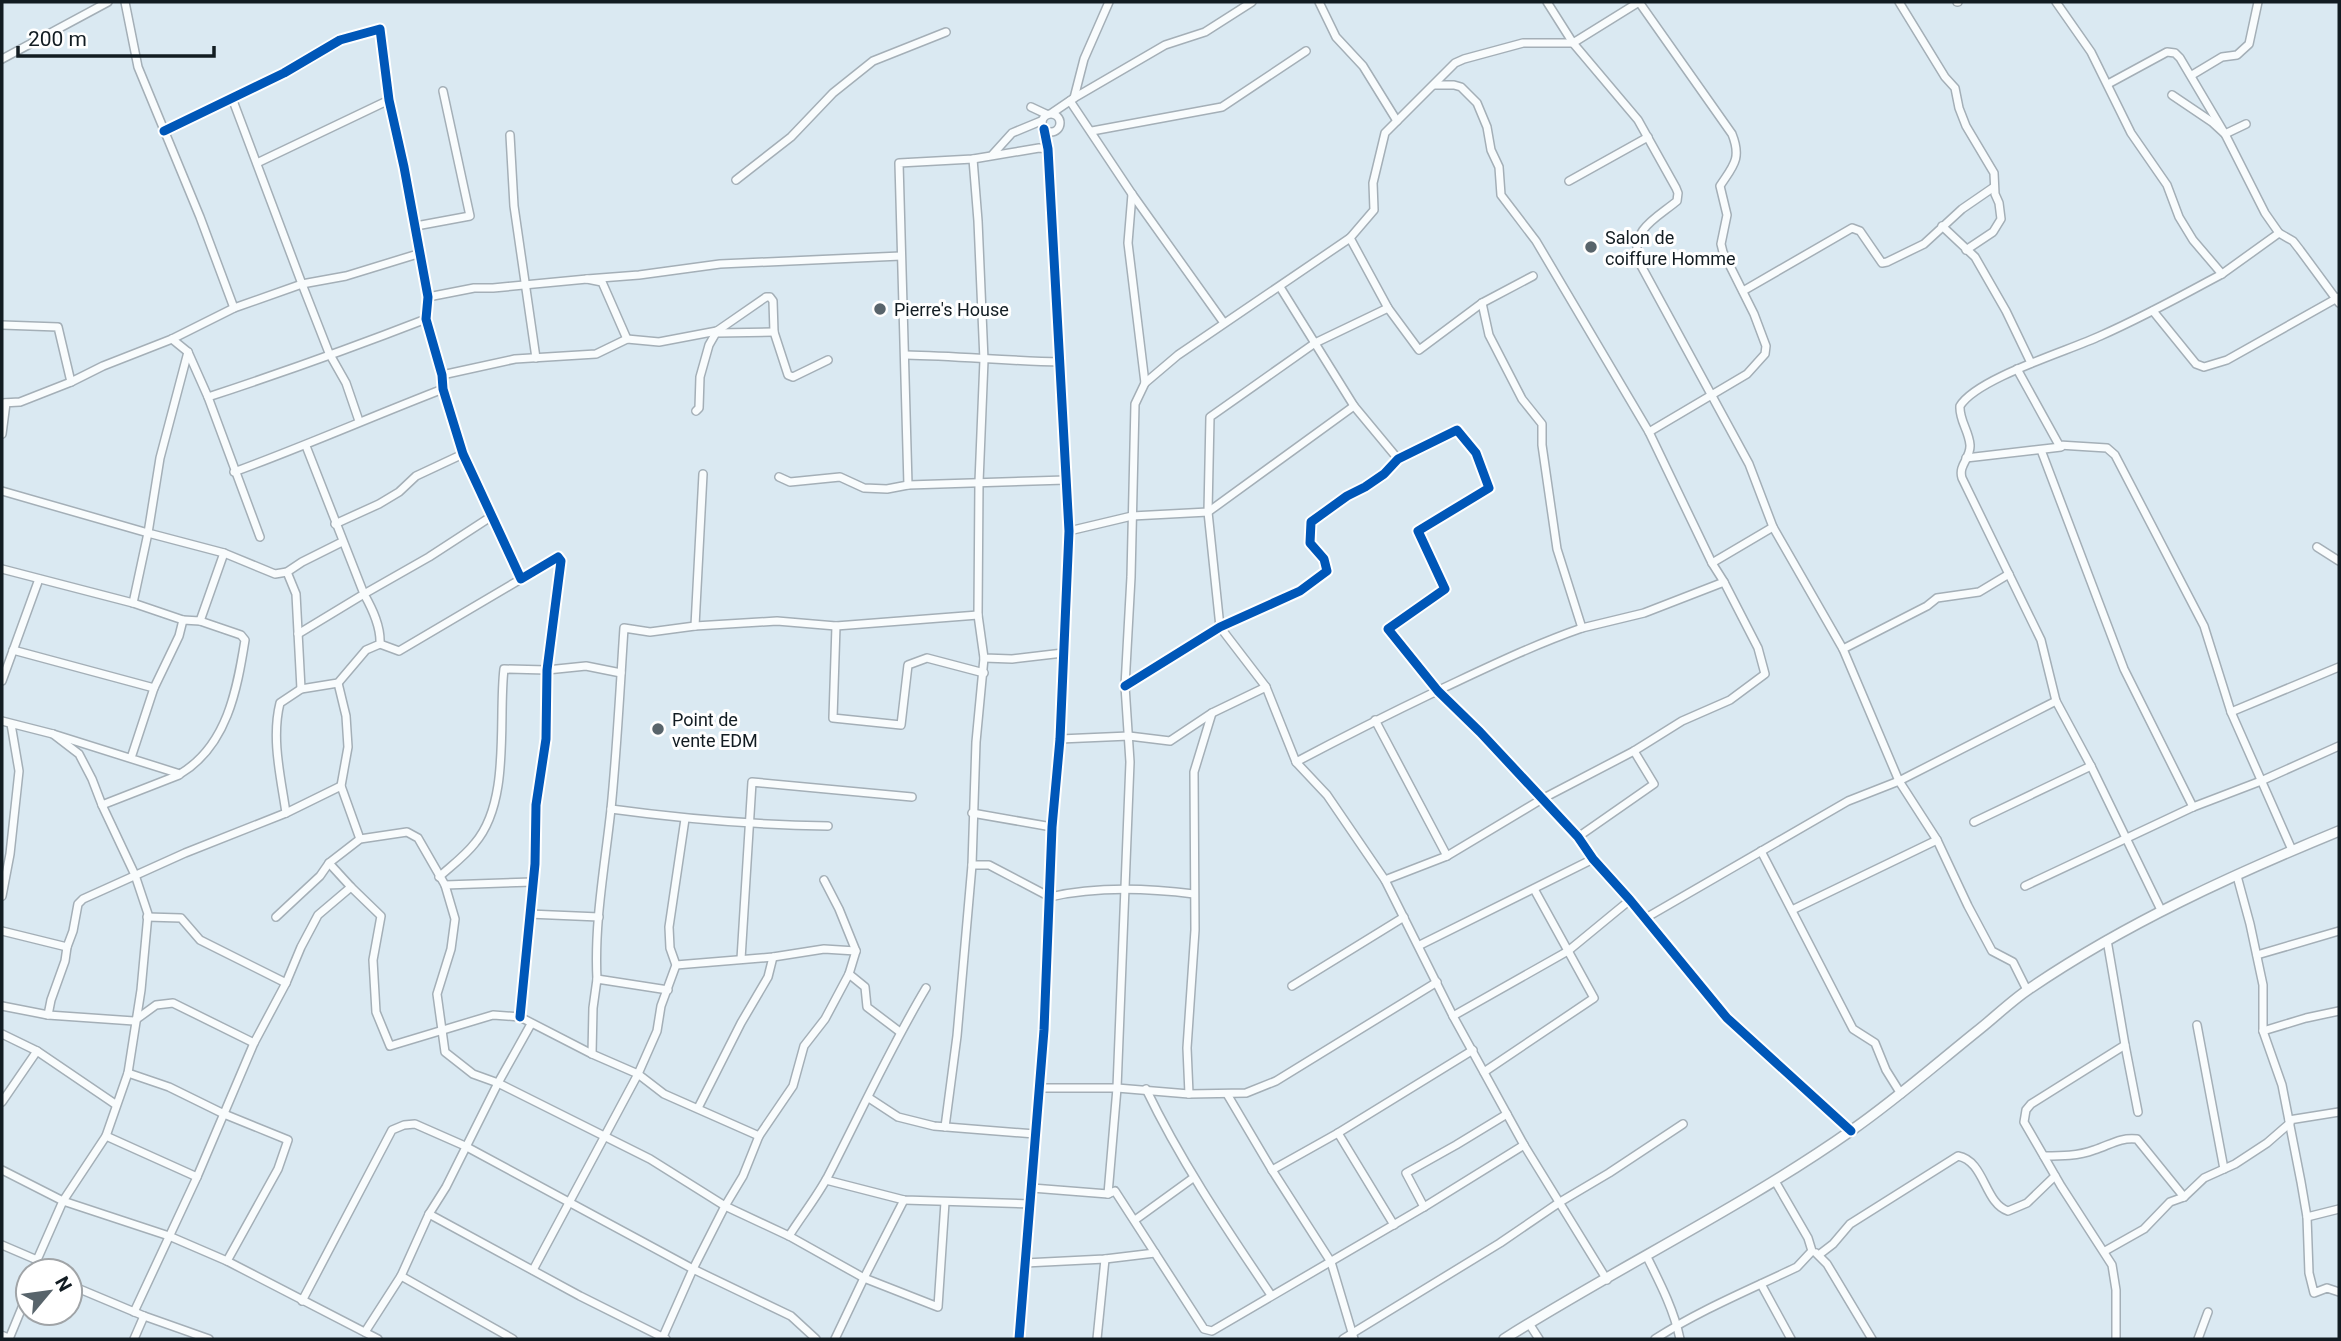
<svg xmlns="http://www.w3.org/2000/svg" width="2341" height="1341" viewBox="0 0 2341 1341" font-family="Roboto,sans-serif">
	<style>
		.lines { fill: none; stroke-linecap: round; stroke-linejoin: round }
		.minor-casing { stroke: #a4afb7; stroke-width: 10 }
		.tertiary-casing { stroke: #a4afb7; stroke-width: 12 }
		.secondary-casing { stroke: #a4afb7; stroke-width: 13 }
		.minor { stroke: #f9fcfd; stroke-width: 7 }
		.tertiary { stroke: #f9fcfd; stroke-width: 9 }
		.secondary { stroke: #f9fcfd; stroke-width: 10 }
		.cycleway-casing { stroke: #fff; stroke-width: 13 }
		.cycleway { stroke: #0057b8; stroke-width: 9 }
		.poi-dot { fill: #58646b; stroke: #fff; stroke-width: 2.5 }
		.labels { text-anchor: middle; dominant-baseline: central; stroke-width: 6; stroke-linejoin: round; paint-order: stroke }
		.poi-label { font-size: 18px; fill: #121c22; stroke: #fff; text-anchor: start }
	</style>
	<rect width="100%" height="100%" fill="#dae9f2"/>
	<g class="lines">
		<defs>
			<g id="minor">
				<path d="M125,2L138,67L200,217L234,308"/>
				<path d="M1319,2L1336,37L1363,66L1397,121"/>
				<path d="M1547,2L1573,43L1638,120L1676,188L1678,193L1677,201C1655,219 1631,229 1638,260L1749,464L1773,527L1843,649L1899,781L1937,840L1968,906L1992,951L2013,962L2027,990"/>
				<path d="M1639,2L1732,134C1742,159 1733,166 1720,186L1727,215L1721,244L1723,252L1754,314L1766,346L1765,354L1747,374L1649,432"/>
				<path d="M1899,2L1945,77L1955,88L1959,108L1966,126L1994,173L1995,194L1999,203L2001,219L1993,232L1966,250"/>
				<path d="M1957,2H1958"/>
				<path d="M2056,2L2091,52L2131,133L2167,185L2179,217L2193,240L2222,274"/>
				<path d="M2,59L108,2"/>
				<path d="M2192,75L2222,57L2237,55L2249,44L2258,2"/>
				<path d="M2108,84L2167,52L2175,53L2180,58L2225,134L2265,213L2279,233L2293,241L2300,250L2339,303"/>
				<path d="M1434,85H1454L1461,87L1477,103L1487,127L1491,150L1499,167L1501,195L1536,241L1649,432L1712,563L1724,582"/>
				<path d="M2172,95L2212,122L2225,134L2246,124"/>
				<path d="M232,98L302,284L329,353L346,383L359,421"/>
				<path d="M1074,98L1084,59L1109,2"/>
				<path d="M1070,101L1132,194L1224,323"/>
				<path d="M1031,107L1046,114"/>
				<path d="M1052,113L1074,98L1165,45L1205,32L1252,2"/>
				<circle cx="1051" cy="123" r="9"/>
				<path d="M164,131L284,73L340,40L380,29L389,100L404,167L428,297L426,319L442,375L443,389L463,454L521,579L558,557L561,561L547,670L546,739L536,805L535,864L520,1017"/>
				<path d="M1092,131L1222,107L1306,51"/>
				<path d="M510,135L514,206L536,358"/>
				<path d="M993,154L1012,133L1041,121"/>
				<path d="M973,159L978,221L984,360L979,482L978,615L984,658L1012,659L1063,653"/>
				<path d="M257,163L389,100"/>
				<path d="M736,180L791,137L833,93L873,61L946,32"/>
				<path d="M1569,181L1648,137"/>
				<path d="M416,226L470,216L443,91"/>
				<path d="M1942,226L1975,257L2006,311L2031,363"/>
				<path d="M1533,276L1482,303L1419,350L1388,308L1350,238L1374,210L1373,183L1385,133L1455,63L1464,59L1523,43H1573L1639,2"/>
				<path d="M587,279L639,275L720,264L901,256"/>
				<path d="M1280,287L1354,406"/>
				<path d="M1743,291L1852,228L1860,231L1882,263L1887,262L1924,244L1962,209L1994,187"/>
				<path d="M428,297L474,288H493L587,279L602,282L627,339"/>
				<path d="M1388,308L1315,343L1210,417L1208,512L1220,627L1266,687L1296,762L1327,795L1385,880L1453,1016L1524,1145L1607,1280"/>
				<path d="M2153,311L2196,364L2204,367L2227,360L2339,297"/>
				<path d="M2,325L58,327L71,382"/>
				<path d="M716,333L774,332"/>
				<path d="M172,339L188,352L208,397L260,537"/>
				<path d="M188,352L160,458L148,533L224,553L275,574L287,572L302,562L342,542"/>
				<path d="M906,355C958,356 1009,361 1061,362"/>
				<path d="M2017,369L2059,445L2107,448L2115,455L2204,626L2231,712L2292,850"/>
				<path d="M442,375L515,359L596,354L627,339L659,342L717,331L766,297H770L773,301L774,332L788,375L793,377L828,360"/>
				<path d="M1145,383L1178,355L1350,238"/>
				<path d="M208,397C281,373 354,347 426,319"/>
				<path d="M2,403L20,402L71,382L103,366L172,339L234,308L302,284L346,276L421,253"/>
				<path d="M696,411L699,408L700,377L709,345L717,331"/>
				<path d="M2,434L6,403"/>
				<path d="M2041,450L2124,669L2193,807"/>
				<path d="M1966,458L2061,447"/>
				<path d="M234,472C305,446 373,416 443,389"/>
				<path d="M779,477L790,482L840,477L864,488L887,489L908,485L1066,480"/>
				<path d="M908,485L899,163L973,159L1039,148L1048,149"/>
				<path d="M2,491L148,533L133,603"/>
				<path d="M335,524L379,504L399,492L416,476L463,454"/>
				<path d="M1069,531L1132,516L1208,512L1354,406L1398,459"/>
				<path d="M2317,547L2339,561"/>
				<path d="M1712,563L1773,527"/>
				<path d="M2,569L133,603L183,620"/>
				<path d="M287,572L296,594L301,689"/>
				<path d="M200,621L224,553"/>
				<path d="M695,626L703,474"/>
				<path d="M836,626L833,718L901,725L908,665L927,658L984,673"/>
				<path d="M298,634L364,594L306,446"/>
				<path d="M380,644L399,651L521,579"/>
				<path d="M1843,649L1927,606L1937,598L1979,592L2009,574"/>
				<path d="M13,650L154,688"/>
				<path d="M2,681L39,579"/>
				<path d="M338,683L346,716L348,747L341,786L360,839"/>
				<path d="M1125,686L1220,627L1300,591L1327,571L1324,559L1310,543L1311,522L1347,496L1365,487L1384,474L1398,459L1457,430L1476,453L1489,488L1418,531L1445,589L1388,629L1438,691L1480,732L1578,837L1593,859L1630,900L1727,1018L1851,1131"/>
				<path d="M2231,712L2339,667"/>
				<path d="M1375,720L1447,856L1385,880"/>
				<path d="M2,721L53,734L180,774C227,746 237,690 245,640L241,635L200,621L183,620L179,636L154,688L131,758"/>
				<path d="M1060,739L1129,736L1170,741L1212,713L1266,687"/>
				<path d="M1296,762C1343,737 1391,713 1439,690C1486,668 1533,645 1582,628"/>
				<path d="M102,805L179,775"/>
				<path d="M611,809C685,819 753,825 828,826"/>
				<path d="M286,813L341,786"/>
				<path d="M972,813L1052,827"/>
				<path d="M1974,822L2091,766"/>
				<path d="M1578,837L1654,784L1634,751"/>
				<path d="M1761,851L1853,1029L1875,1043L1886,1070L1901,1094"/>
				<path d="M1447,856L1542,799L1634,751L1682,721L1730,700L1765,674L1758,648L1724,582L1644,613L1582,628L1557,549L1542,445V424L1522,399L1489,335L1482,303"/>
				<path d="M972,865H989L1050,897C1097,886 1146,888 1194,894"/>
				<path d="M2237,876L2250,924L2263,985V1031L2282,1085L2301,1182L2307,1217L2309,1273L2314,1293L2327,1288L2339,1292"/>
				<path d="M439,877C451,866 465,856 475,843C511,801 498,719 504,669L547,670L586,666L621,673"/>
				<path d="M445,885L533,882"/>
				<path d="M2025,886L2193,807L2261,781L2339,746"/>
				<path d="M351,887L381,916L373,960L376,1012L390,1046L493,1015L520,1017L592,1054L638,1074L664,1094L759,1136"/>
				<path d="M2,896L10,854L19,771L11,724"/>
				<path d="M1792,910L1937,840"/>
				<path d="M2161,910L2091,766L2056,701L2041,640L1962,478C1958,465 1971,458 1970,445C1969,431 1959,420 1960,406C1977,378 2068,351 2100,336C2136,320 2172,301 2207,282L2222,274L2279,233"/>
				<path d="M529,914L599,917"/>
				<path d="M276,917L320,876L329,863L360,839L407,832L418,838L445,885L455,919L451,949L437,994L445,1052L473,1074L498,1083L650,1159L725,1206L789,1236L864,1278L938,1307L945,1202"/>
				<path d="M1644,919L1848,801L1899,781L2056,701"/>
				<path d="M2,931L67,947"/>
				<path d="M2107,940L2125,1045L2031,1104L2026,1110L2024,1122L2061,1186L2112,1265L2116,1290V1339"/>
				<path d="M1420,945L1593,859"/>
				<path d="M2257,955L2339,931"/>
				<path d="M741,959L752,782L912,797"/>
				<path d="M676,965L773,957L824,949L856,951"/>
				<path d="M849,974L865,987L867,1007L900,1032"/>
				<path d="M597,979C594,923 605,865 611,809C617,749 620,688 624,628L650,632L695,626L777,621L836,626L978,615"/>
				<path d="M286,983L301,947L318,915L351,887L329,863"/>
				<path d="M1292,986L1404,917"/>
				<path d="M2,1006L48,1015L134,1021L156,1005L173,1003L254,1043"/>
				<path d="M48,1015L51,1000L65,961L67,947L73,931L78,904L83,899L185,853L286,813C281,778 271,739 280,703L301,689L338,683L366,650L380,644C381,627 373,610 364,594L429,557L492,516"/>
				<path d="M1453,1016L1568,951L1630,900"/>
				<path d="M2197,1025L2224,1169"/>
				<path d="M2263,1031L2306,1018L2339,1011"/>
				<path d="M2,1034L37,1051L115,1104"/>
				<path d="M2125,1045L2138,1112"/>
				<path d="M592,1054L593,1008L597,979L668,990"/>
				<path d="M1484,1072L1594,998L1534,889"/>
				<path d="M128,1073L169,1087L224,1114L288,1140L278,1169L227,1261"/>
				<path d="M1039,1088H1117L1189,1094L1246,1093L1276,1081L1437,982"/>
				<path d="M1146,1089C1181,1162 1226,1228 1271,1295"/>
				<path d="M1189,1094L1187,1048L1195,930L1194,772L1212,713"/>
				<path d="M1227,1094L1272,1170L1331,1262L1354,1339"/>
				<path d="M869,1098L898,1117L934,1126L1035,1134"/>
				<path d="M2,1102L37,1051"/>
				<path d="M698,1108L741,1023L768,977L773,957"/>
				<path d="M2289,1120L2339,1112"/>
				<path d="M945,1127L957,1036L972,865L976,742L984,658"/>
				<path d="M1338,1133L1394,1225"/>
				<path d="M106,1136L197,1177"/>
				<path d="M2044,1156C2061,1156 2078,1156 2094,1150C2110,1145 2120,1137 2137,1139L2184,1197"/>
				<path d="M2,1170L63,1201L169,1236L227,1261L378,1339"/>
				<path d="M1272,1170L1338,1133L1473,1050"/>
				<path d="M826,1180L904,1200L1031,1204"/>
				<path d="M1032,1188L1108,1194L1115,1191L1204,1329L1212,1331L1424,1207L1524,1145"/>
				<path d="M1108,1194L1117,1088L1130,762L1125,686L1131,577L1135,404L1145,383L1128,243L1132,194"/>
				<path d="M1424,1207L1406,1173L1456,1145L1507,1114"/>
				<path d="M429,1214L580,1296L666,1339"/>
				<path d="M2307,1217L2339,1209"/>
				<path d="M1135,1220L1193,1178"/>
				<path d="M789,1236C801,1217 816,1198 827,1178C860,1114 889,1050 926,988"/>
				<path d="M2,1245L37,1260"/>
				<path d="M2105,1251L2144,1229L2170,1202L2184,1197L2204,1178L2235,1164L2267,1143L2290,1123"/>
				<path d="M1816,1253L1827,1264L1872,1339"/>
				<path d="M1820,1254L1833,1244L1850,1224L1958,1156C1985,1161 1984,1203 2008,1211L2027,1203L2055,1176"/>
				<path d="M1647,1257C1660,1283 1674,1310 1680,1339"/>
				<path d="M1025,1263L1105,1259L1155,1253"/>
				<path d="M533,1270L638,1074L657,1031L661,1006L676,965L670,948L669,927L685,819"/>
				<path d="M37,1271V1260L63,1201L106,1136L128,1073L141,990L148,914L135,875L102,805L92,779L79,754L53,734"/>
				<path d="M401,1276L513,1339"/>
				<path d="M1761,1284L1791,1339"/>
				<path d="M70,1285L144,1316L209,1339"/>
				<path d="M302,1301L392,1130L404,1125L415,1124L465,1146L693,1269L791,1316L816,1339"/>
				<path d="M134,1312L197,1177L254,1043L286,983L200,940L181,918L147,917"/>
				<path d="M1530,1325L1539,1339"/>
				<path d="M365,1332L401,1276L429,1214L446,1187L498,1083L531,1024"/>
				<path d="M9,1339L28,1293"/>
				<path d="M134,1339L144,1316"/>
				<path d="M662,1339L693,1269L725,1206L743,1176L759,1136L793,1086L804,1046L825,1019L849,974L856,951L839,909L824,880"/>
				<path d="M835,1339L864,1278L904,1200"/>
				<path d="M1019,1339L1044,1030L1052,827L1060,739L1069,531L1048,149L1044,129"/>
				<path d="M1097,1339L1105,1259"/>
				<path d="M1343,1339L1500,1243L1560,1202L1609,1173L1683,1124"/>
				<path d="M1655,1339C1700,1310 1749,1290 1797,1267L1812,1251L1808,1238L1775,1181"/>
				<path d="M2198,1339L2208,1312"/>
			</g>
			<path id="tertiary" d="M1504,1339C1618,1267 1741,1208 1852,1130C1895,1100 1935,1065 1976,1032C1994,1018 2011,1001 2029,989C2126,923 2232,875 2339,831"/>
			<path id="secondary" d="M2,1337L7,1339"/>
		</defs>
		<!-- minor casing -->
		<use href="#minor" class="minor-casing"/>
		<!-- tertiary casing -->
		<use href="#tertiary" class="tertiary-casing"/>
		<!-- secondary casing -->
		<use href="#secondary" class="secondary-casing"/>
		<!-- minor -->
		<use href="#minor" class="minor"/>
		<!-- tertiary -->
		<use href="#tertiary" class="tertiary"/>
		<!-- secondary -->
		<use href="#secondary" class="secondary"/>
		<defs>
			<g id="cycleway">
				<path d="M164,131L284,73L340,40L380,29L389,100L404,167L428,297L426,319L442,375L443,389L463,454L521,579L558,557L561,561L547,670L546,739L536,805L535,864L520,1017"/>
				<path d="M1125,686L1220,627L1300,591L1327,571L1324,559L1310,543L1311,522L1347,496L1365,487L1384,474L1398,459L1457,430L1476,453L1489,488L1418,531L1445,589L1388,629L1438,691L1480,732L1578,837L1593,859L1630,900L1727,1018L1851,1131"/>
				<path d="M1019,1339L1044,1030L1052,827L1060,739L1069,531L1048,149L1044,129"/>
			</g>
		</defs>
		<!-- cycleway casing -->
		<use href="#cycleway" class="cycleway-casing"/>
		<!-- cycleway -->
		<use href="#cycleway" class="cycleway"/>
	</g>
	<!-- markers -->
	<g class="poi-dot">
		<circle cx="1591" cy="247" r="7"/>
		<circle cx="880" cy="309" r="7"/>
		<circle cx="658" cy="729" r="7"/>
	</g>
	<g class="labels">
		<!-- poi labels -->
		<g class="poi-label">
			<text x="1605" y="237">Salon de<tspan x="1605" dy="21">coiffure Homme</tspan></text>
			<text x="894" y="309">Pierre's House</text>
			<text x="672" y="719">Point de<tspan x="672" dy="21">vente EDM</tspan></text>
		</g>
	</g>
	<!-- border -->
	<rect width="2341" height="1341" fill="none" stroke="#121c22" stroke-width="7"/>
	<!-- north arrow -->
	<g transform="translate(49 1292) rotate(61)"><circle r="33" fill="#ffffff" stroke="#a0a4a7" stroke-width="2"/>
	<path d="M0-5L12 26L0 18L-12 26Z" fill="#58646b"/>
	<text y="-10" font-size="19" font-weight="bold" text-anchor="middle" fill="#121c22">N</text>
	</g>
	<!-- scale -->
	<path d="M18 46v10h196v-10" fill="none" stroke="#121c22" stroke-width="3.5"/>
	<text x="28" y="46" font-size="21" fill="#121c22" stroke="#ffffff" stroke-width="5" paint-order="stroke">200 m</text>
</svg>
